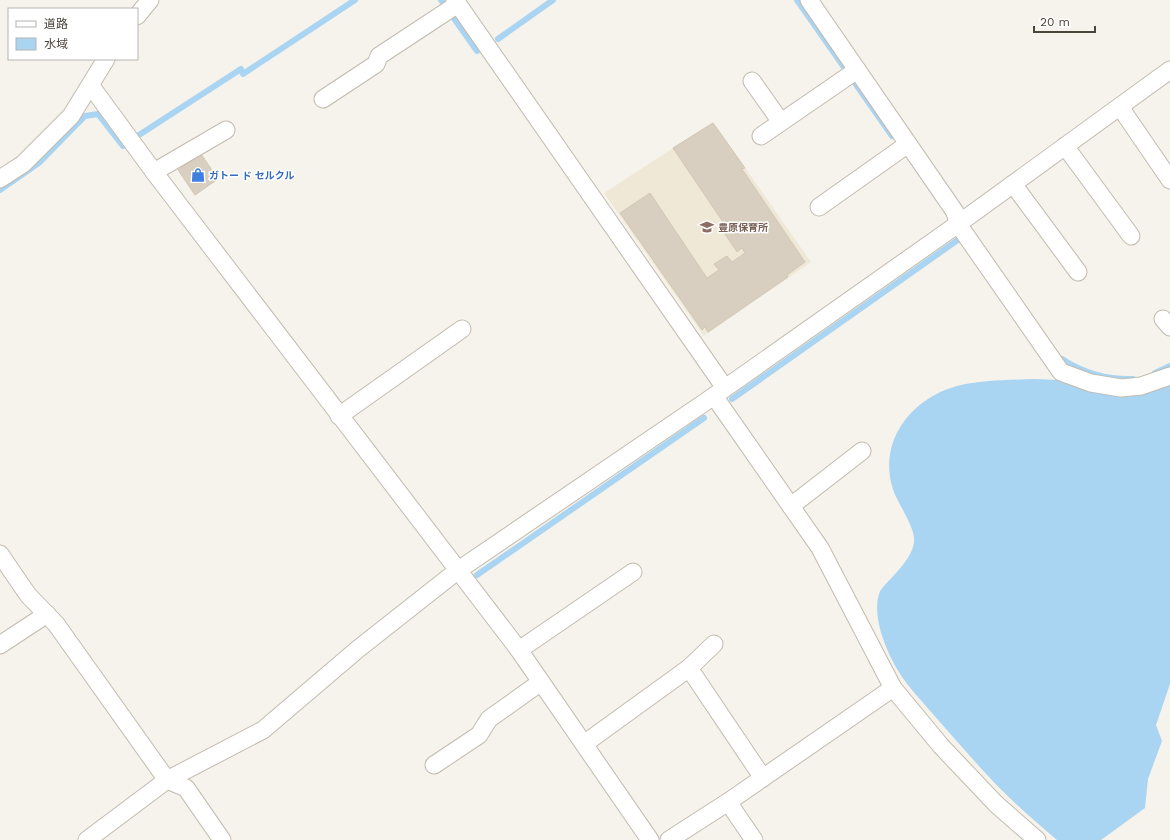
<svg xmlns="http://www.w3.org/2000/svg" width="1170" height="840" viewBox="0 0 1170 840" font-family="'Work Sans','Noto Sans JP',sans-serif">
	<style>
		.education { fill: #efe8d6 }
		.water { fill: #a9d4f2 }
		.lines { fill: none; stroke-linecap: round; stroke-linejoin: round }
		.stream { stroke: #a9d4f2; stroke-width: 6 }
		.building { fill: #d8cfc1; stroke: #d3c7b4 }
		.minor-casing { stroke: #c2bbae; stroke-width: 19 }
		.minor { stroke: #fff; stroke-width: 17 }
		.labels { text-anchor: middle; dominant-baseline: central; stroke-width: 3; stroke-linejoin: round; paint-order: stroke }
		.shop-label { font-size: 10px; font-weight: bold; fill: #366cbe; stroke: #fff; text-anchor: start }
		.education-label { font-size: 10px; font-weight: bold; fill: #785e54; stroke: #fff; text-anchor: start }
	</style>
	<rect width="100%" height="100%" fill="#f6f3ec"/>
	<!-- education -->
	<path class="education" d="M713,122L811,262L704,336L604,193Z"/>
	<!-- water -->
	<path class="water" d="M1035,379L1058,380L1089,391L1126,397L1146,394L1170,385V684L1156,725L1162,741L1148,779L1145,808L1101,840H1057C1043,828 1029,816 1016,804C988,778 964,749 939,721C925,704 908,688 897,669C885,648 871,614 880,591C891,577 912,560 914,542C916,527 896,502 892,486C879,440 912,398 957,386C982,380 1010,380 1035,379Z"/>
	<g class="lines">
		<!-- stream -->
		<g class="stream">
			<path d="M441,0L477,51"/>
			<path d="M797,0L892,136"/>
			<path d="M498,39L553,0"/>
			<path d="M139,135L241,69L243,74L355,0"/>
			<path d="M0,190L40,162L85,116L98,114L123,146"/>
			<path d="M1062,359C1082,373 1109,380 1133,379"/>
			<path d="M1155,373L1170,366"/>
			<path d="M732,399L962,237"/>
			<path d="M477,575L704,418"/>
		</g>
	</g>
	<!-- building -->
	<g class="building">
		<path d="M713,123L745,168L742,169L805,262L787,275L788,277L708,332L705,327L702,330L620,213L650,193L707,278L719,270L714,264L727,256L732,262L745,253L742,248L737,252L719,225L723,222L673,148Z"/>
		<path d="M201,154L218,179L195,195L178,170Z"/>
	</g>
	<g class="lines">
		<defs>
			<g id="minor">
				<path d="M455,0L725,388"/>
				<path d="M809,0L955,212L958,224L1061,372L1091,383L1121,388L1141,386L1170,376"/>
				<path d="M137,16L150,0"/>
				<path d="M752,81L781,122"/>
				<path d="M91,86L154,172L519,650L650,840"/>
				<path d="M323,99L376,64L379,56L458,4"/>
				<path d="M1120,107L1170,180"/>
				<path d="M761,136L857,70"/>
				<path d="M1065,146L1131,236"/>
				<path d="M154,172L226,130"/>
				<path d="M0,179L23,164L71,116L106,59"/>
				<path d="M1013,184L1078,272"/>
				<path d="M819,207L908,144"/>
				<path d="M1163,319L1170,327"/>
				<path d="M714,396L820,548L893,688L941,746L996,804L1037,840"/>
				<path d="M339,416L462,329"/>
				<path d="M791,506L862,451"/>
				<path d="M0,554L28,595L56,624L167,780L186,788L222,840"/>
				<path d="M0,645L47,614"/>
				<path d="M519,650L633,572"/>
				<path d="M689,668L763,778"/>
				<path d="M584,744L689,668L714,644"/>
				<path d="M434,765L479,735L489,719L541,682"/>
				<path d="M728,802L754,840"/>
				<path d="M87,840L167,780L263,730L358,649L457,571L714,396L958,224L1170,70"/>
				<path d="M669,840L728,802L893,688"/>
			</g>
		</defs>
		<!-- minor casing -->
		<use href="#minor" class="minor-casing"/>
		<!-- minor -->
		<use href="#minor" class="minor"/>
	</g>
	<!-- icons -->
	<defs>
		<symbol id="shop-bare" viewBox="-9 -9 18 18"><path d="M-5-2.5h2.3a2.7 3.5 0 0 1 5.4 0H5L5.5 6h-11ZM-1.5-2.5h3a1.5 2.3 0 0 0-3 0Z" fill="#3f7fe0" stroke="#fff" stroke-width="2.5" paint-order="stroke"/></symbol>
		<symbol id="school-bare" viewBox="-9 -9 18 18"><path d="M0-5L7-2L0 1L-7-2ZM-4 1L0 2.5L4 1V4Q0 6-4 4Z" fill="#8d6e63" stroke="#fff" stroke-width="2.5" paint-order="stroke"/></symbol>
	</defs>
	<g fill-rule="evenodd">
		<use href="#shop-bare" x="188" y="165" width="20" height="20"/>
		<use href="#school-bare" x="697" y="217" width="20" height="20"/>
	</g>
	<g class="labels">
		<!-- shop labels -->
		<g class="shop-label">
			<text x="209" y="175">ガトー ド セルクル</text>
		</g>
		<!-- education labels -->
		<g class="education-label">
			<text x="718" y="227">豊原保育所</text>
		</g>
	</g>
	<!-- legend -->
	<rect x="8" y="8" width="130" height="52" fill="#ffffff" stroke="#b7b4b0"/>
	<rect x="16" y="21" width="20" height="6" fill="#ffffff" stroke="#b7b4b0"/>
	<text x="44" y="28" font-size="12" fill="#4b4439">道路</text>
	<rect x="16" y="38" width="20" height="12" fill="#a9d4f2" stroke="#b7b4b0"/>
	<text x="44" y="48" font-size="12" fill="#4b4439">水域</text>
	<!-- scale -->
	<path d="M1034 26v6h61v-6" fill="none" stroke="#4b4439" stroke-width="2"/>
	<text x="1040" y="26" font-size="12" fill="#4b4439" stroke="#ffffff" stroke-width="3" paint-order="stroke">20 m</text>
</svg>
